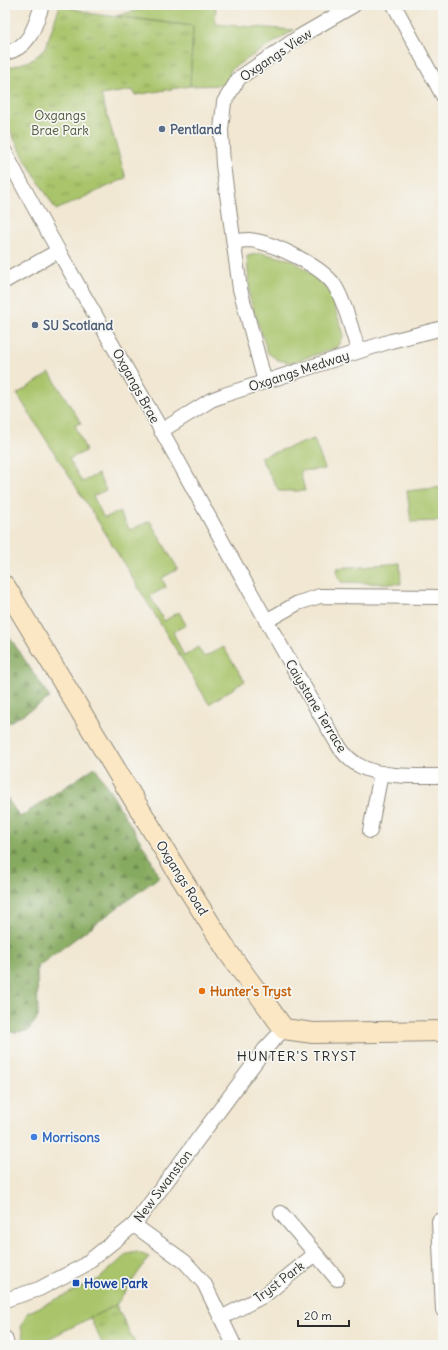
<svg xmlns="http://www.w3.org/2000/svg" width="448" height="1350" viewBox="0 0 448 1350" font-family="Delius,sans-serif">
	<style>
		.grass { fill: #a9c46b; stroke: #6a784b }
		.forest { fill: url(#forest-firs); stroke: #586a45 }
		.park { fill: url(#park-tufts); stroke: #6a784b }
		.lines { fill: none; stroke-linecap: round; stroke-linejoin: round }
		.minor-casing { stroke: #8e897e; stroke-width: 16 }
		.secondary-casing { stroke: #8e897e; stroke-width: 22 }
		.minor { stroke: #fff; stroke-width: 14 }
		.secondary { stroke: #fbe7c3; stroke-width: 20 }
		.service-dot { fill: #5c6f8a; stroke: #f6f6f2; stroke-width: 1.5 }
		.food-dot { fill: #e8710a; stroke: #f6f6f2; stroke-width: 1.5 }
		.shop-dot { fill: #3f7fe0; stroke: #f6f6f2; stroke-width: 1.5 }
		.transit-dot { fill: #1a4fb4; stroke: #f6f6f2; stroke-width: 1.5 }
		.labels { text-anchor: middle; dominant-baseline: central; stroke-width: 3.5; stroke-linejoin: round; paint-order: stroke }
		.street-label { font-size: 13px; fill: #2b2b2b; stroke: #f6f6f2 }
		.park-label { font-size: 13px; fill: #51593e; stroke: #f6f6f2 }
		.service-label { font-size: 13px; font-weight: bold; fill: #4e5e75; stroke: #f6f6f2; text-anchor: start }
		.food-label { font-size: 13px; font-weight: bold; fill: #c56008; stroke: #f6f6f2; text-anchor: start }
		.shop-label { font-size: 13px; font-weight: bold; fill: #366cbe; stroke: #f6f6f2; text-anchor: start }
		.transit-label { font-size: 13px; font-weight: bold; fill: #164399; stroke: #f6f6f2; text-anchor: start }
		.neighbourhood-label { font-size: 14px; letter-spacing: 1px; fill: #2b2b2b; stroke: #f6f6f2 }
	</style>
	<defs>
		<pattern id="forest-firs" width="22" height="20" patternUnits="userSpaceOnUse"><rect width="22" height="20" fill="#86aa5f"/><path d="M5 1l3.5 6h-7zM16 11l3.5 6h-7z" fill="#6e8b4f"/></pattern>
		<pattern id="park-tufts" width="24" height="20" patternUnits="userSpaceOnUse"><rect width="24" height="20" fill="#a9c46b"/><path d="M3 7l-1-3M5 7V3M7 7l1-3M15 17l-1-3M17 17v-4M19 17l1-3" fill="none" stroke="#8a9f58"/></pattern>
	</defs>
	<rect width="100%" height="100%" fill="#f6f6f2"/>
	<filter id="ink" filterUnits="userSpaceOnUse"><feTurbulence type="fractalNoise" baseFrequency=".025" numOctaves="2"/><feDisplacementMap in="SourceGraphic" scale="8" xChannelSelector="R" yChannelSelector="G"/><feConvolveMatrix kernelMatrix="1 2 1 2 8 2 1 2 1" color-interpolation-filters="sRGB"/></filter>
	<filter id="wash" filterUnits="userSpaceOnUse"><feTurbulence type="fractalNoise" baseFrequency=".012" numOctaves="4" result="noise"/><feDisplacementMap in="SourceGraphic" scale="16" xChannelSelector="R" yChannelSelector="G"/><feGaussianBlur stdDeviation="0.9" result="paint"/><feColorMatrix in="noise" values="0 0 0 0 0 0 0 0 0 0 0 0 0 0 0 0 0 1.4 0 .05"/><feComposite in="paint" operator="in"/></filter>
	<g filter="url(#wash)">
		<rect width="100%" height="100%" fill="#f1e7d2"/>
		<!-- grass -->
		<g class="grass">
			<path d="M157,5H216L215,24L294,30L231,69L226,85L190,86L193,26L116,16Z"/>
			<path d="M261,253L292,260L314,275L329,291L344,335L338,347L291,363L278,360L268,353L250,299L247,256Z"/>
			<path d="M50,373L81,423L75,425L86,451L69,459L82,482L98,474L106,490L93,496L104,518L119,512L130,530L150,521L178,569L162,578L166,587L150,596L164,621L179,612L186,625L173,632L184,656L198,647L204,657L223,647L245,681L209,704L104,531L17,394Z"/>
			<path d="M314,439L325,469L300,471L305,491H279L260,457Z"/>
			<path d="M443,487V521L411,522L407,491Z"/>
			<path d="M400,563L401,584L341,582L338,577L337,568Z"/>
			<path d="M137,1252L149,1257L116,1305L36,1345H25L21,1327L27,1313L99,1279L127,1254Z"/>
		</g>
		<!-- forest -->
		<g class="forest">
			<path d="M5,630L50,698L5,725Z"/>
			<path d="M95,767L150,857L159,877L37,967L38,1017L28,1031L5,1033V795L20,817Z"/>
		</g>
		<!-- park -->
		<g class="park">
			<path d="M60,5L94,14L193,26L190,86L135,95L133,90L101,95L126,178L56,210L26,161L5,121V69L32,60L45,49Z"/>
			<path d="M116,1305L136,1345H103L90,1318Z"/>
		</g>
	</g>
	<g filter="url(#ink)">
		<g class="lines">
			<defs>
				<g id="minor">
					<path d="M394,5L443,96"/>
					<path d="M5,53C30,48 35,26 42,5"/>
					<path d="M5,152C51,243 105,330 155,419C216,529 275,640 340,748C345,755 351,761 358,765C379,778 419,776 443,776"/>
					<path d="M234,242C238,241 244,240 249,240C272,242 325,267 336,288C347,307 351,331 359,351"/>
					<path d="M5,281L58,251"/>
					<path d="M265,382L240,289L223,165L221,130L224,102L239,78L299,37L354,5"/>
					<path d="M161,431L211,400L224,395L391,341L443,328"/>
					<path d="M266,621L298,603L320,596L443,597"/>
					<path d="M370,831L381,773"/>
					<path d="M281,1213L337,1279"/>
					<path d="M439,1221L443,1310"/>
					<path d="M134,1225L185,1262L204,1283L234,1345"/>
					<path d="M5,1300L39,1289L83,1266L134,1225L265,1049L284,1029"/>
					<path d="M221,1318L265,1295L314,1255"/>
					<path d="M5,1338L7,1345"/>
				</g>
				<path id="secondary" d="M5,586L177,871L228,952L284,1029L313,1033L443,1031"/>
			</defs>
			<!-- minor casing -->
			<use href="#minor" class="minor-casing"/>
			<!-- secondary casing -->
			<use href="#secondary" class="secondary-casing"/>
			<!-- minor -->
			<use href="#minor" class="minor"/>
			<!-- secondary -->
			<use href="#secondary" class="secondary"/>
		</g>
	</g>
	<!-- markers -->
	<g class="service-dot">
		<circle cx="162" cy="129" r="4"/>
		<circle cx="35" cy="325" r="4"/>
	</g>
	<circle class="food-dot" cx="202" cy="991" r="4"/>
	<circle class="shop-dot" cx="34" cy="1137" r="4"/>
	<rect class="transit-dot" x="72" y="1279" width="8" height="8" rx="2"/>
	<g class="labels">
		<!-- street labels -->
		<g class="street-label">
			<text transform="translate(276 55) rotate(-34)">Oxgangs View</text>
			<text transform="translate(299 371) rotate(-18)">Oxgangs Medway</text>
			<text transform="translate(136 386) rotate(61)">Oxgangs Brae</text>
			<text transform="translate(316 706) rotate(59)">Caiystane Terrace</text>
			<text transform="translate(182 878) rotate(58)">Oxgangs Road</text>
			<text transform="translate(163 1186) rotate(-53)">New Swanston</text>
			<text transform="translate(279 1282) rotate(-37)">Tryst Park</text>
		</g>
		<!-- park labels -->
		<g class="park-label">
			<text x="60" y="115">Oxgangs<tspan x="60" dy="15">Brae Park</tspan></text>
		</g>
		<!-- service labels -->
		<g class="service-label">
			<text x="170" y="129">Pentland</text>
			<text x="43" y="325">SU Scotland</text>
		</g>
		<!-- food labels -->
		<g class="food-label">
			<text x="210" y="991">Hunter's Tryst</text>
		</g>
		<!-- shop labels -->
		<g class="shop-label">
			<text x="42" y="1137">Morrisons</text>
		</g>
		<!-- transit labels -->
		<g class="transit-label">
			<text x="84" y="1283">Howe Park</text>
		</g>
		<!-- neighbourhood labels -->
		<g class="neighbourhood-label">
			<text x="297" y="1056">HUNTER'S TRYST</text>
		</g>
	</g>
	<!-- margin -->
	<rect width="448" height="1350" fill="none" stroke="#f6f6f2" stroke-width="20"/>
	<!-- scale -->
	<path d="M298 1320v6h51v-6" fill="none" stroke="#2b2b2b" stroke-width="2"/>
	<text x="304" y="1320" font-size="12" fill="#2b2b2b" stroke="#f6f6f2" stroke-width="3" paint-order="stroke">20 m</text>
</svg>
